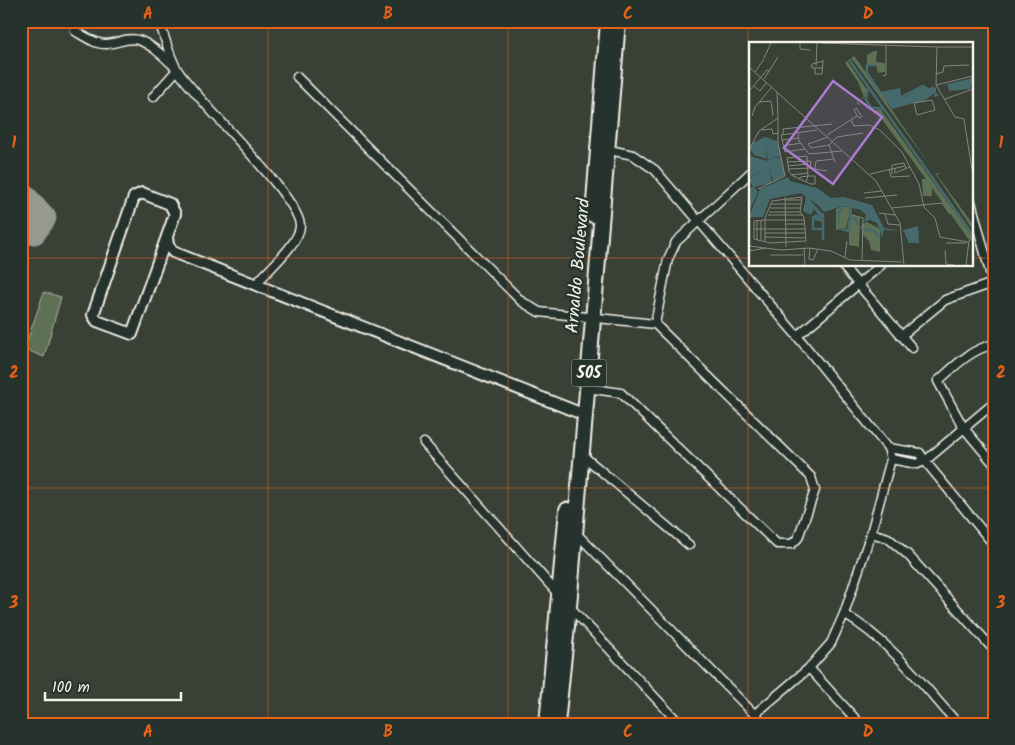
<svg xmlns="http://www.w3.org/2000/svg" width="1015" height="745" viewBox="0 0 1015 745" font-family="Kalam,sans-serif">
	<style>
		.green { fill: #5f7154; stroke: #aab19e }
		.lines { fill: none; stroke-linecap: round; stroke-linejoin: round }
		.taxiway { stroke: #969990; stroke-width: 25 }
		.minor-casing { stroke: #f4f1e8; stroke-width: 11 }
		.tertiary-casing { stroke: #f4f1e8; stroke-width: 14 }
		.trunk-casing { stroke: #f4f1e8; stroke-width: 18 }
		.minor { stroke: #26332d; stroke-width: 8 }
		.tertiary { stroke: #26332d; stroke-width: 10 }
		.trunk { stroke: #26332d; stroke-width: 14 }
		.grid { fill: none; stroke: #e96117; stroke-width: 1; stroke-opacity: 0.55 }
		.labels { text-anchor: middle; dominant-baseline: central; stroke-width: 4.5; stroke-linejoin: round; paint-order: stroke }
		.shield { fill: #26332d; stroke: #b6b8b0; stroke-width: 1 }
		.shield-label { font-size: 16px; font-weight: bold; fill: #f4f1e8 }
		.street-label { font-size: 18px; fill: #f4f1e8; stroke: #26332d }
		.inset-river { fill: none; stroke: #46696b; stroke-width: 2.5 }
		.inset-road { fill: none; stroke: #84877e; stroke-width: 1 }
		.view { fill: #ab7bcf; fill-opacity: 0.15; stroke: #ab7bcf; stroke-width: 2.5 }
		.inset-edge { fill: none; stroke: #f4f1e8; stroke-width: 2.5 }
		.neatline { fill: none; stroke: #e96117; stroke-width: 2 }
		.grid-label { font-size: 16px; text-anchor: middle; font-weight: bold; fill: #e96117 }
	</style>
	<rect width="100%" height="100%" fill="#394137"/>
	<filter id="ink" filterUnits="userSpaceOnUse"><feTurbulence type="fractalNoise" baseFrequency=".02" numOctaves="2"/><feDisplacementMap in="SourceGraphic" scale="10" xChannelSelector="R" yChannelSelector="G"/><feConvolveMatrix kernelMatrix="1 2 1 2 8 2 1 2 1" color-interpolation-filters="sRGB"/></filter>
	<g filter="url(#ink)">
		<!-- green -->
		<path class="green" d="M44,292L61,297L44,357L21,348V340L27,341Z"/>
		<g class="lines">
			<!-- taxiway -->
			<path class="taxiway" d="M21,193L44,218L34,232L21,233"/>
			<defs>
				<g id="minor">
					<path d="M159,21C165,37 169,57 178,71C200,104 298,196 300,225C301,242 266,272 255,285"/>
					<path d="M75,31C84,36 96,45 107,44C118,43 127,37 138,40C153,45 165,58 176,68"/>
					<path d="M297,77L521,301L539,312L655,324L811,477L815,490L798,538L792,544H777L621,393L587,388"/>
					<path d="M153,97L177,70"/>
					<path d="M605,149L633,155L655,170L797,336L888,448L891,459L871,533L844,614L831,643L809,668L755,714"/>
					<path d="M842,265L912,348"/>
					<path d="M655,324L668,259L676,242L750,173"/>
					<path d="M797,336L881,265"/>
					<path d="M901,336L945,300L993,283L971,202"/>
					<path d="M994,344C970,350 956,365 938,381L963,427L994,464"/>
					<path d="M994,403L925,461L994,545"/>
					<path d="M424,443L559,595"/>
					<path d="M888,448L920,453L925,461L917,464L891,459"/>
					<path d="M581,454L689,545"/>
					<path d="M575,532L764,724"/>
					<path d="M871,533L888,538L908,555L994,650"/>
					<path d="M568,605L680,724"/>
					<path d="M844,614C890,641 923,685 958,724"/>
					<path d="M809,668L860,724"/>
				</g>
				<g id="tertiary">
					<path d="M142,193L170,204L175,214L132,334L97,321L93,315L134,197Z"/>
					<path d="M167,237L168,245L173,252L585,415"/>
				</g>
				<g id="trunk">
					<path d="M593,215L608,21"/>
					<path d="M547,724L567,510"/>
					<path d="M557,724L569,606L618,21"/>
				</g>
			</defs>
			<!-- minor casing -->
			<use href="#minor" class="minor-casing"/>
			<!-- tertiary casing -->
			<use href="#tertiary" class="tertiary-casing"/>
			<!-- trunk casing -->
			<use href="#trunk" class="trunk-casing"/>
			<!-- minor -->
			<use href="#minor" class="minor"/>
			<!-- tertiary -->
			<use href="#tertiary" class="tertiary"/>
			<!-- trunk -->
			<use href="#trunk" class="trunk"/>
		</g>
	</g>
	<!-- grid -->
	<path class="grid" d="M268,21V724M508,21V724M748,21V724M21,258H750M971,258H994M21,488H994"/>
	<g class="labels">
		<!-- shield labels -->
		<rect class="shield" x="571.5" y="359.5" width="35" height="27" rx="4"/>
		<g class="shield-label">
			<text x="589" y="373">505</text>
		</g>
		<!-- street labels -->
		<g class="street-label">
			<text transform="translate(579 266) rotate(-85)">Arnaldo Boulevard</text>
		</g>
	</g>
	<!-- overview -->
	<g transform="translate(749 42)">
		<rect width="224" height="224" fill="#394137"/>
		<path d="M125,9H128L127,20L136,21V30L129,31L127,23H118V13ZM105,14L119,33L180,122L103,17L99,20L118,48L116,55L109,60L112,64L107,61L115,55L109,40L96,21ZM126,68H132L224,195L220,198L183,146V154H174L173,137H177ZM180,122L187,132L192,130L188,133L223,181L224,188ZM92,165H100V172L111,176L110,205L100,203V173L97,186L87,188V167ZM118,180L131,187V210L122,208L120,199L114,193L113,182Z" fill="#5f7154"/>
		<path d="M224,36L221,47L200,49L198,42ZM172,45L181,48L187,45V51L191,53L185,55L186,51L176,58L143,67L130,50L151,46L152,53L156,55ZM16,95L28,99L32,114L20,117V121L21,117L32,115L36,133L24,140L20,125L23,141L5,145L9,150L1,168L0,147L4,145L0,137L20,124L2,135L1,114L19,119L17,103L18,117L5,113L1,107L4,101ZM39,135L41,139L68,146L82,156L95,155L123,163L135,186L151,189L135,188L133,195L128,181L121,178L115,180L117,173L112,168L94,164L75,170L69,163L59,156L73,171V180L65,178V173H69L65,167L62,173L54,169L57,155L52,151L21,157L14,175H0L11,147ZM169,184L170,201H160L154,188Z" fill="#46696b"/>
		<path class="inset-river" d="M101,19L223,192M127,23H118V31L131,50M119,45L117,58L123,67H120M154,54L174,44L180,48L185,45M117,65L135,67M102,166L101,175L106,177L110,184M64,174V187H74M89,181L90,170L94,164M112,184L114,188H124L131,196M90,186L99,189L101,175M74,198V171"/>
		<path class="inset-road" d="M51,1V7L61,8M72,1L188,5L187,43L206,75L215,77L224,134M188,5H224M15,16L22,1M67,24L68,1M0,25L127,139L151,181L155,223M66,26V32H73L74,18M74,26H63V22L74,19M6,30L15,17M187,32L194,30L195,24L220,23M134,34L137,33V4M15,37L29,15M187,43L224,34M5,44L11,49L17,41M0,49L18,28L20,29M196,57L224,47M183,58L186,68L168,73L165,61ZM10,60L22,59L24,74M3,74L6,65L23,45M102,78L105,84L120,83L131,88L153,110L170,142L175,165L186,176L191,195L219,200M12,88L23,87L24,92L30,91M49,91L50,99L60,112L93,109M34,92V87L83,82M78,93L108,74L111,76L113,75L107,66L105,68L109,75M79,95L59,102L62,106L80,103L88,95L114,91M33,98L50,96M80,103L86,120M34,104L52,101M56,107L36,110L32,93L68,88M0,108L10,89L29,76L28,50M67,119L66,127L78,129M67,119L85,117M38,120L62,119L61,126L40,127M39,124L58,122M146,126V131L161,125M140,127L142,135L161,134M121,132L156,124M143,132V123L155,121L157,126M42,133L59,131M49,137L52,135L59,134H66V142H62L44,134L40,130L38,116L58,114L59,134L57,140M9,147L36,134L29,101V76M115,151L133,149M36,155L37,205M116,156L148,153M37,158H53M22,162H52M21,166H51M143,166L193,161L201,172M20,170H51M130,171L146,173M136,172L139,182L151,183M19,173H54M103,173L114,176L113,218M0,178V198M8,179V198M37,182H55M5,187H56M16,191H56M16,195L57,196M12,198V178M16,199V176L23,159L53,155L51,170L55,175L57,198V199L21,201L5,197V179L16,178H55M197,201H218M0,204L32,208L60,206L82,209L101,218L153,220M55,206L56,223M61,206L60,217L64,218L69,207M196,208L197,222L205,223M0,209L17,206M21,213H54M96,215L98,199M217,223L220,199L224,196"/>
		<path class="view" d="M84,39L133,75L84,142L35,106Z"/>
		<rect width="224" height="224" class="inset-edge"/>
	</g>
	<!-- margin -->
	<rect width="1015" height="745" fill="none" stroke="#26332d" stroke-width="55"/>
	<!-- scale -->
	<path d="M45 692v8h136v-8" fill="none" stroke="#f4f1e8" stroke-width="2.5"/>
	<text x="52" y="692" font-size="15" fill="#f4f1e8" stroke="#26332d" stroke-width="4" paint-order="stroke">100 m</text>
	<rect x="28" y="28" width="960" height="690" class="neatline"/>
	<g class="grid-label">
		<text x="148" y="19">A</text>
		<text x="388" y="19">B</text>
		<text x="628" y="19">C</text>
		<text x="868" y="19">D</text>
		<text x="14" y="148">1</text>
		<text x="1001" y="148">1</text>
		<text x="14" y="378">2</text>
		<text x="1001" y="378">2</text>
		<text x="14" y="608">3</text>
		<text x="1001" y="608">3</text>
		<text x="148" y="737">A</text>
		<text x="388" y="737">B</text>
		<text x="628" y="737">C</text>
		<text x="868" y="737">D</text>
	</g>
</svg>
